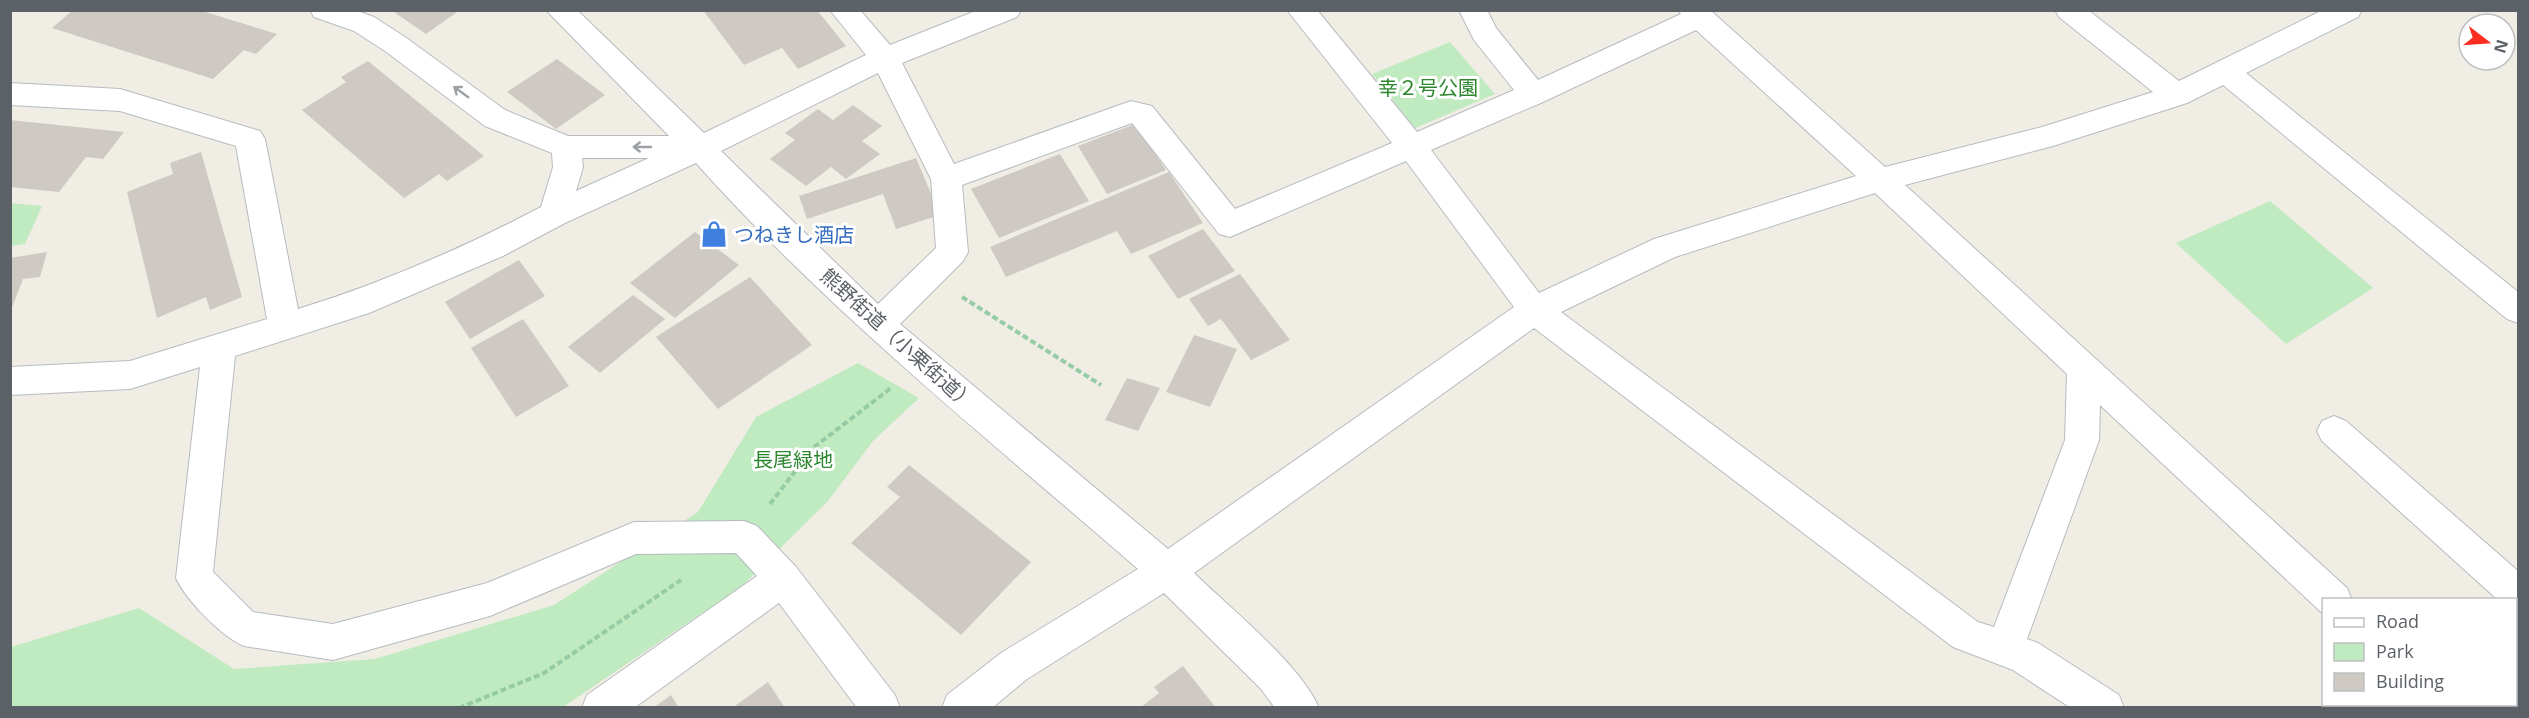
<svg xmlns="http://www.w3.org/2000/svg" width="2529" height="718" viewBox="0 0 2529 718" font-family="'Open Sans','Noto Sans JP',sans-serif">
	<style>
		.green { fill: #c0eabf }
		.building { fill: #cecac3 }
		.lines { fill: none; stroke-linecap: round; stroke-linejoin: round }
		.minor-casing { stroke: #b7bbc0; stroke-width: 2 }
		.path { stroke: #96cca5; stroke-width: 4; stroke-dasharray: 6 3; stroke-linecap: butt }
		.minor { fill: #fff; fill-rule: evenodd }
		.oneway { stroke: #9da0a4 }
		.labels { text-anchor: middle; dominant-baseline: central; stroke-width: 6; stroke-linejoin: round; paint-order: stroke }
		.park-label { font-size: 20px; fill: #2c862e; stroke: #fff }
		.shop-label { font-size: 20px; fill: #366cbe; stroke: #fff; text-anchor: start }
		.street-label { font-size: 20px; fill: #5c6167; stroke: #fff }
	</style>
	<rect width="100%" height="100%" fill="#f0ede5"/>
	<!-- green -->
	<g class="green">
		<path d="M1450,42L1495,94L1415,128L1372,74Z"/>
		<path d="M2270,201L2373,288L2286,344L2176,243Z"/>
		<path d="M11,203L42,206L25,244L11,246Z"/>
		<path d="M858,363L919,398L873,441L828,501L742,586L563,707L11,708V647L139,608L234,669L375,659L554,605L698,512L756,417Z"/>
	</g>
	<!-- building -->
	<g class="building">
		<path d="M73,10H199L277,34L256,54L244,50L213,79L52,28Z"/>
		<path d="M391,10H460L426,34Z"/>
		<path d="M703,10H817L846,46L798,69L782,48L744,65Z"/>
		<path d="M557,59L605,95L556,129L507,92Z"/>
		<path d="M368,61L484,156L447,181L439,174L404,198L302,110L346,82L341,77Z"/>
		<path d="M853,105L882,126L862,141L880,154L846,179L831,167L806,186L770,159L795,140L785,133L818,109L833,120Z"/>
		<path d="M10,120L124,132L103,159L86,157L59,192L10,187Z"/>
		<path d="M1135,124L1166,170L1107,194L1078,146Z"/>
		<path d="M201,152L242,297L210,310L206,297L157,318L127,192L173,174L170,163Z"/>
		<path d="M1060,154L1089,201L999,238L971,189Z"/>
		<path d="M916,158L940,215L896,229L883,194L807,219L799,196Z"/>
		<path d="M1169,172L1203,223L1131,254L1117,231L1006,277L990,247Z"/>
		<path d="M1203,229L1235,271L1178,299L1148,256Z"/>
		<path d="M695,232L739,265L675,318L630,283Z"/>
		<path d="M47,252L40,277L23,279L10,313V258Z"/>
		<path d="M519,260L545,296L470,339L445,302Z"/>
		<path d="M1240,274L1290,340L1251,360L1221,319L1208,326L1189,299Z"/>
		<path d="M750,277L812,345L718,409L656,337Z"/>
		<path d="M633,295L665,319L600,373L568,347Z"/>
		<path d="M523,319L569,386L516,417L471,348Z"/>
		<path d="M1194,335L1237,349L1210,407L1166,392Z"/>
		<path d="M1127,378L1160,388L1138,431L1105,420Z"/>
		<path d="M909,465L1031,562L961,635L851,543L900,497L887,487Z"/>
		<path d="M1183,666L1216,708H1140L1159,693L1154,687Z"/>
		<path d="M768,682L785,708H732Z"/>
		<path d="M671,695L679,708H653Z"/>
	</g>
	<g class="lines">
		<defs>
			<g id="minor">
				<path d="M310,10H355L374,17L405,37L505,110L568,136H669L546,10H577L704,133L866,55L830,10H860L890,45L978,10H1021L1017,17L902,63L954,164L1131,101L1152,106L1235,209L1392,143L1287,10H1317L1417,132L1514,90L1474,40L1459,10H1487L1496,28L1538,80L1681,14L1678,10H1710L1885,167L2042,127L2153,92L2059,17L2055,10H2088L2179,81L2323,10H2362L2358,17L2246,73L2518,292V323L2507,319L2223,85L2187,103L2053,146L1905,185L2347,588L2352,600H2324V613L2321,612L2100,405L2099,440L2027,639L2038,643L2119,695L2124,708H2071L2013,670L1953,647L1534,328L1194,573C1229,607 1301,665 1319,708H1275L1261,689L1164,593L1027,679L992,708H942L947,695L1001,653L1138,569C987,438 829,312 696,163L565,223L503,256L369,313L235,356L213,572L253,612L333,624L487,583L634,522L744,521L757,526L796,567L895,695L900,708H857L779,603L634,708H582L587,695L757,576L736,553L636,554L490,616L333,660L244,646C222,637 186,600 176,578L200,367L130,389L10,395V367L130,361L267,319L236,146L120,111L10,105V83L120,89L260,131L265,139L298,309C382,283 463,248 541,207L553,167L552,153L485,126L385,51L354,31L314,17ZM1696,30L1856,176L1654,239L1539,293L1431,150L1543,102ZM878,73L931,179L936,248L878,304L721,151ZM1132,123L1219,234L1230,237L1406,161L1514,307L1168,549L900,324L963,261L968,252L962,185ZM582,158H649L576,191L583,167ZM1875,193L2067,374L2065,440L1994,627L1978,622L1561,312L1675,257Z"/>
				<path d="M2334,416L2346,421L2518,571V611L2516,610V600H2498L2322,441L2317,431L2322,421Z"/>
				<path d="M2429,704H2469L2470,708H2430Z"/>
			</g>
		</defs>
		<!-- minor casing -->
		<use href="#minor" class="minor-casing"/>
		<!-- path -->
		<g class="path">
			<path d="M962,297L1101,385"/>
			<path d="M770,504L813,448L891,388"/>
			<path d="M459,708L544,673L681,580"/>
		</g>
		<!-- minor -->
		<use href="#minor" class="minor"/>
	</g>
	<!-- one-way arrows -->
	<defs><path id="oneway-shaft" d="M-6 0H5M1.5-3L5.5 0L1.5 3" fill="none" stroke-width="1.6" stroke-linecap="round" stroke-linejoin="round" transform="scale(1.5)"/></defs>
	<g class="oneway">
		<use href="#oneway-shaft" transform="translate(461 92) rotate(-144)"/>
		<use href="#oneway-shaft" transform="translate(642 147) rotate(-180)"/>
	</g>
	<!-- icons -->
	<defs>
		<symbol id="shop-bare" viewBox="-9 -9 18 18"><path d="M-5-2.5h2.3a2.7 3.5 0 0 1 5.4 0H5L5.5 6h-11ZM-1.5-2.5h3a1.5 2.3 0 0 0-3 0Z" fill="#3f7fe0" stroke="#fff" stroke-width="2.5" paint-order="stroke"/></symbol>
	</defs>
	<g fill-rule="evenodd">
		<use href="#shop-bare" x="695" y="215" width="38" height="38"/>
	</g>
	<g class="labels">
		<!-- park labels -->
		<g class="park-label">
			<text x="1428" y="87">幸２号公園</text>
			<text x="793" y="459">長尾緑地</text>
		</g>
		<!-- shop labels -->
		<g class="shop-label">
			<text x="734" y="234">つねきし酒店</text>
		</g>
		<!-- street labels -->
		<g class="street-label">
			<text transform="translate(898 339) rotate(42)">熊野街道（小栗街道）</text>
		</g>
	</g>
	<!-- border -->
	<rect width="2529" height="718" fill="none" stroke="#5c6167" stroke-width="24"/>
	<!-- legend -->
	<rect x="2322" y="598" width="195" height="108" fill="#ffffff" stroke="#bec0c2" stroke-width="1.5"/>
	<rect x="2334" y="618" width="30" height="9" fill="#ffffff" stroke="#bec0c2" stroke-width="1.5"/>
	<text x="2376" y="628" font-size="18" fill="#5c6167">Road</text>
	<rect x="2334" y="643" width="30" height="18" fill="#c0eabf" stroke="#bec0c2" stroke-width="1.5"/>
	<text x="2376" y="658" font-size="18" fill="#5c6167">Park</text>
	<rect x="2334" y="673" width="30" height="18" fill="#cecac3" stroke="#bec0c2" stroke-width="1.5"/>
	<text x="2376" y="688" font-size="18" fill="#5c6167">Building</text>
	<!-- north arrow -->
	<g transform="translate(2487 42) rotate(107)"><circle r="28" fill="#ffffff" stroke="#bec0c2" stroke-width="1.5"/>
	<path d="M0-4.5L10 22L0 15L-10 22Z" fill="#fb2c20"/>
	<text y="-9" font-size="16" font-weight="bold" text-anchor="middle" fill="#5c6167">N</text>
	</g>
</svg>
